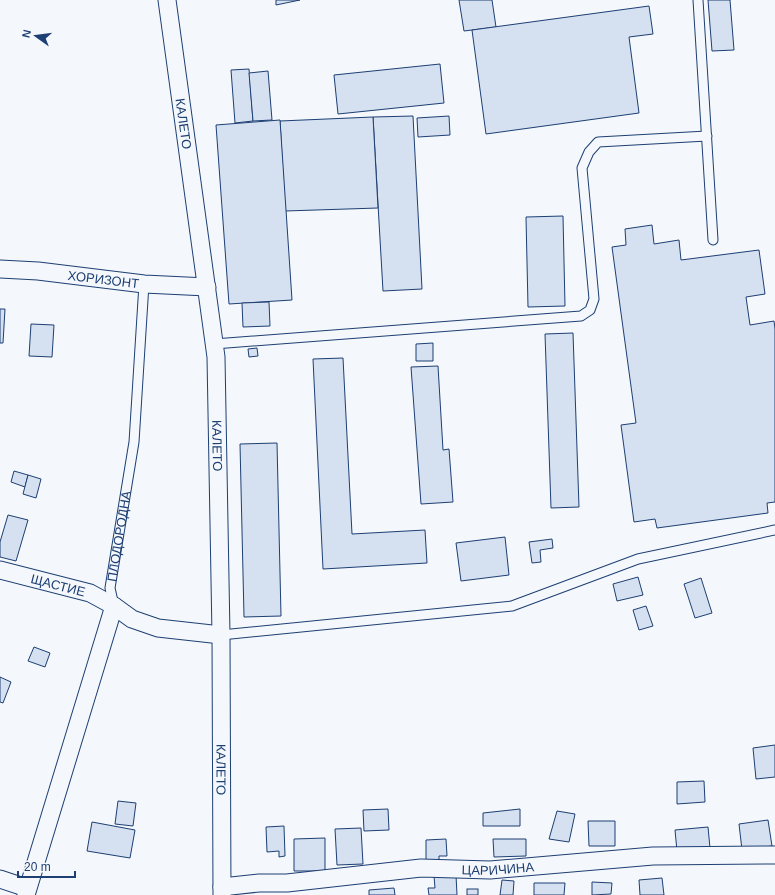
<svg xmlns="http://www.w3.org/2000/svg" width="775" height="895" viewBox="0 0 775 895" font-family="Arial,sans-serif">
	<style>
		.building { fill: #d5e0f0; stroke: #1d3f73 }
		.lines { fill: none; stroke-linecap: round; stroke-linejoin: round }
		.service-casing { stroke: #1d3f73; stroke-width: 11 }
		.minor-casing { stroke: #1d3f73; stroke-width: 19 }
		.service { stroke: #f4f7fb; stroke-width: 9 }
		.minor { stroke: #f4f7fb; stroke-width: 17 }
		.labels { text-anchor: middle; dominant-baseline: central; stroke-width: 3; stroke-linejoin: round; paint-order: stroke }
		.street-label { font-size: 13px; fill: #1d3f73; stroke: #f4f7fb }
	</style>
	<rect width="100%" height="100%" fill="#f4f7fb"/>
	<!-- building -->
	<g class="building">
		<path d="M276,0H300L276,5Z"/>
		<path d="M459,0H492L496,27L464,31Z"/>
		<path d="M708,0H730L734,50L712,51Z"/>
		<path d="M649,6L653,34L629,37L639,113L486,134L472,30Z"/>
		<path d="M440,64L444,103L338,114L334,75Z"/>
		<path d="M249,69L253,121L235,123L231,70Z"/>
		<path d="M268,71L272,120L253,121L249,73Z"/>
		<path d="M413,116L422,289L383,291L373,117Z"/>
		<path d="M449,116L450,135L418,137L417,118Z"/>
		<path d="M373,117L378,208L285,211L280,121Z"/>
		<path d="M280,120L292,300L229,304L216,125Z"/>
		<path d="M563,216L565,306L528,307L526,217Z"/>
		<path d="M652,225L654,244L679,240L681,260L759,250L765,294L746,297L750,325L774,321L775,329V502L767,503L768,513L657,528L655,519L634,522L621,425L636,423L612,247L626,245L625,229Z"/>
		<path d="M269,302L270,326L243,327L242,303Z"/>
		<path d="M0,309H5L3,343H0Z"/>
		<path d="M31,324L54,325L52,357L29,356Z"/>
		<path d="M573,333L579,507L551,508L545,334Z"/>
		<path d="M433,343V361H416V344Z"/>
		<path d="M257,348L258,356L249,357L248,349Z"/>
		<path d="M343,358L352,534L425,530L427,563L323,569L313,359Z"/>
		<path d="M438,366L443,450L449,449L453,502L421,504L411,367Z"/>
		<path d="M277,443L281,616L244,617L240,444Z"/>
		<path d="M14,471L28,475L25,487L11,482Z"/>
		<path d="M28,475L41,479L36,498L23,494Z"/>
		<path d="M8,515L28,520L16,561L0,557V542Z"/>
		<path d="M505,537L509,575L461,581L456,543Z"/>
		<path d="M552,539L553,548L540,550L541,562L532,563L529,542Z"/>
		<path d="M638,577L643,595L617,601L613,584Z"/>
		<path d="M701,578L712,613L695,618L684,584Z"/>
		<path d="M646,606L653,626L639,630L633,610Z"/>
		<path d="M34,647L50,653L45,667L28,661Z"/>
		<path d="M0,677L11,682L3,703L0,702Z"/>
		<path d="M775,745V777L756,779L753,748Z"/>
		<path d="M704,781L705,802L677,804V782Z"/>
		<path d="M118,801L136,803L133,826L115,824Z"/>
		<path d="M388,809L389,830L364,831L363,810Z"/>
		<path d="M520,809V826H483V813Z"/>
		<path d="M557,811L575,814L569,842L549,839Z"/>
		<path d="M768,820L772,846L742,850L739,824Z"/>
		<path d="M588,821H615V846H589Z"/>
		<path d="M92,822L135,830L130,858L87,851Z"/>
		<path d="M284,826L285,856L279,857V851L267,852L266,827Z"/>
		<path d="M708,827L710,848L677,851L675,830Z"/>
		<path d="M361,828L363,864L337,865L335,829Z"/>
		<path d="M325,838V871H294V839Z"/>
		<path d="M446,839L447,856H439V861H426V840Z"/>
		<path d="M493,839H526V856L494,857Z"/>
		<path d="M456,875L457,895H429L428,888H435L434,876Z"/>
		<path d="M662,878L664,895H640L639,880Z"/>
		<path d="M502,880L514,881L513,895H500Z"/>
		<path d="M592,882L612,883L611,894L592,895Z"/>
		<path d="M534,883H565L564,895H534Z"/>
		<path d="M394,888L395,895H369V890Z"/>
		<rect x="467" y="889" width="11" height="6"/>
	</g>
	<g class="lines">
		<defs>
			<g id="service">
				<path d="M698,0L713,240"/>
				<path d="M214,344L581,316L590,310L594,299L582,168L589,152L598,142L707,136"/>
				<path id="s1" d="M114,606L110,588L134,442L144,284"/>
				<path d="M221,635L512,606L638,559L775,530"/>
			</g>
			<g id="minor">
				<path id="s2" d="M167,0L216,357L221,635L222,895"/>
				<path id="s3" d="M0,269L38,271L144,284L207,287"/>
				<path id="s4" d="M0,570L90,593L114,606L132,619L158,628L221,635"/>
				<path d="M0,879L27,888"/>
				<path id="s5" d="M222,887L259,883H287L421,868L490,870L653,856L775,855"/>
				<path d="M26,895L114,606"/>
			</g>
		</defs>
		<!-- service casing -->
		<use href="#service" class="service-casing"/>
		<!-- minor casing -->
		<use href="#minor" class="minor-casing"/>
		<!-- service -->
		<use href="#service" class="service"/>
		<!-- minor -->
		<use href="#minor" class="minor"/>
	</g>
	<g class="labels">
		<!-- street labels -->
		<g class="street-label">
			<text stroke="none"><textPath href="#s2" startOffset="125">КАЛЕТО</textPath></text>
			<text stroke="none"><textPath href="#s3" startOffset="104">ХОРИЗОНТ</textPath></text>
			<text stroke="none"><textPath href="#s2" startOffset="449">КАЛЕТО</textPath></text>
			<text stroke="none"><textPath href="#s1" startOffset="71">ПЛОДОРОДНА</textPath></text>
			<text stroke="none"><textPath href="#s4" startOffset="60">ЩАСТИЕ</textPath></text>
			<text stroke="none"><textPath href="#s2" startOffset="773">КАЛЕТО</textPath></text>
			<text stroke="none"><textPath href="#s5" startOffset="277">ЦАРИЧИНА</textPath></text>
		</g>
	</g>
	<!-- north arrow -->
	<g transform="translate(36 36) rotate(284)" stroke="#f4f7fb" stroke-width="3" paint-order="stroke">
	<path d="M0-3L7 15L0 10L-7 15Z" fill="#1d3f73"/>
	<text y="-6" font-size="11" font-weight="bold" text-anchor="middle" fill="#1d3f73">N</text>
	</g>
	<!-- scale -->
	<path d="M18 871v6h57v-6" fill="none" stroke="#1d3f73" stroke-width="2"/>
	<text x="24" y="871" font-size="12" fill="#1d3f73" stroke="#f4f7fb" stroke-width="3" paint-order="stroke">20 m</text>
</svg>
